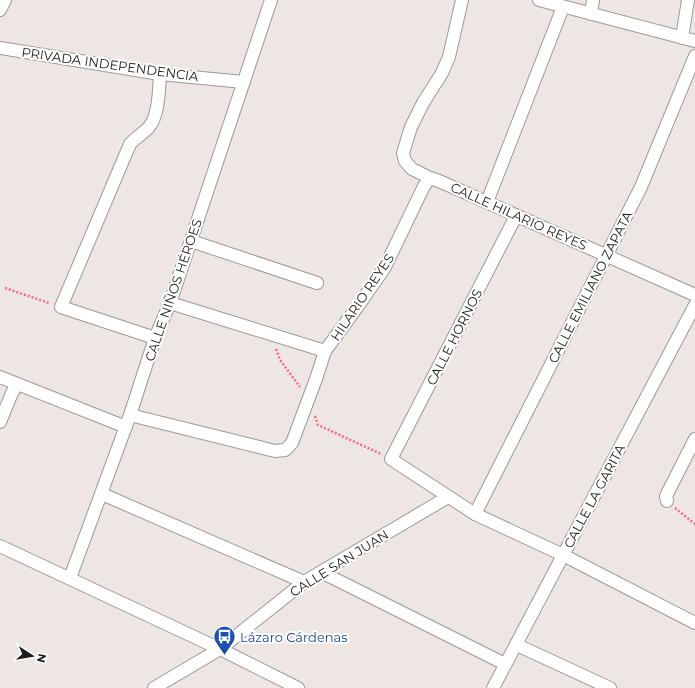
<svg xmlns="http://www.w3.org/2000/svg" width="695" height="688" viewBox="0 0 695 688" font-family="Montserrat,sans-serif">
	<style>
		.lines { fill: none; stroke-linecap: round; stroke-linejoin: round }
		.minor-casing { stroke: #9a9a9a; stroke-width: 14 }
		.path { stroke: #ff638b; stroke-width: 2.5; stroke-dasharray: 2 2; stroke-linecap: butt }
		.minor { stroke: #fff; stroke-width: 12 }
		.labels { text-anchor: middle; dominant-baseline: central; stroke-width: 4; stroke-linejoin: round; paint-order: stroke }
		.street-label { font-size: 13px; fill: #1d1d1d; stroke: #fff }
		.transit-label { font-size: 13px; fill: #164399; stroke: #fff; text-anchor: start }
	</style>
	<rect width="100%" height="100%" fill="#eee6e2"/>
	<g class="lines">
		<defs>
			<g id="minor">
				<path d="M462,0L449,57L442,73L423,103L411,127L403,153L405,161L412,169L430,178L439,181L695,295"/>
				<path d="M539,0L695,41"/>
				<path d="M0,10L5,0"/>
				<path d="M591,14L593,0"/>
				<path d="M682,38L688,0"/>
				<path d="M0,48L160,74L244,82"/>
				<path d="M487,202L563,7"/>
				<path d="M516,216L391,459L475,514L563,555L695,623"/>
				<path d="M191,241L317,283"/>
				<path d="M170,303L325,351"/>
				<path d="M155,338L61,307L130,144C136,137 144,133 149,127C159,115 159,89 160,74"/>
				<path d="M0,377L126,427"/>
				<path d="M130,415L275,451L285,450L292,443L316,379L325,351L358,306L385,267L424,186L430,178"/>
				<path d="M0,422L12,393L17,384"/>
				<path d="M102,494L304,582"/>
				<path d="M667,501L666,496L695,439"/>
				<path d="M475,514L641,187L695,56"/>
				<path d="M0,546L220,649L298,688"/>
				<path d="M321,572L505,664"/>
				<path d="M70,578L130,415L155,338L170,303L271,0"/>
				<path d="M517,645L610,688"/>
				<path d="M154,688L220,649L304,582L448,497"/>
				<path d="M493,688L695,305"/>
			</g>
		</defs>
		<!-- minor casing -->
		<use href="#minor" class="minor-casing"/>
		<!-- path -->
		<g class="path">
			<path d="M5,288L49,303"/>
			<path d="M276,349L280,360L300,387"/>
			<path d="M315,416L318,425L381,454"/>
			<path d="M675,508L695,524"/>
		</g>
		<!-- minor -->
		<use href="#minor" class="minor"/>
	</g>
	<!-- icons -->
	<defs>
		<symbol id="bus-pin" viewBox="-11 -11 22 30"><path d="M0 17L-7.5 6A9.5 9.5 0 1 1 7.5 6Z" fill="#1a4fb4" stroke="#fff"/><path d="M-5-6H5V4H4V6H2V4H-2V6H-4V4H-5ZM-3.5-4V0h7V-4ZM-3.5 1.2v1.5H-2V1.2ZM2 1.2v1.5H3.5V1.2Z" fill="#fff"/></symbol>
	</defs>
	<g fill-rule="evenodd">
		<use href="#bus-pin" x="212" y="624" width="25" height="34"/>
	</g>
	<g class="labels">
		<!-- street labels -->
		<g class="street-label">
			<text transform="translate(110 64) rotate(8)">PRIVADA INDEPENDENCIA</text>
			<text transform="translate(519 216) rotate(24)">CALLE HILARIO REYES</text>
			<text transform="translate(590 287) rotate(-63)">CALLE EMILIANO ZAPATA</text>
			<text transform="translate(173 290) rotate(-71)">CALLE NIÑOS HÉROES</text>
			<text transform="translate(362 297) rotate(-56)">HILARIO REYES</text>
			<text transform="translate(454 337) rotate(-63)">CALLE HORNOS</text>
			<text transform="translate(594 496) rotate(-62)">CALLE LA GARITA</text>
			<text transform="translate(339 563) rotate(-32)">CALLE SAN JUAN</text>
		</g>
		<!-- transit labels -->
		<g class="transit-label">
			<text x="240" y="637">Lázaro Cárdenas</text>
		</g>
	</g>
	<!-- north arrow -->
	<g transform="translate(32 656) rotate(102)" stroke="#ffffff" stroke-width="3" paint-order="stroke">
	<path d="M0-3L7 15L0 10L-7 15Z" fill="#1d1d1d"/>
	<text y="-6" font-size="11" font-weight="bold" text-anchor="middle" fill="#1d1d1d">N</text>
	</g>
</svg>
